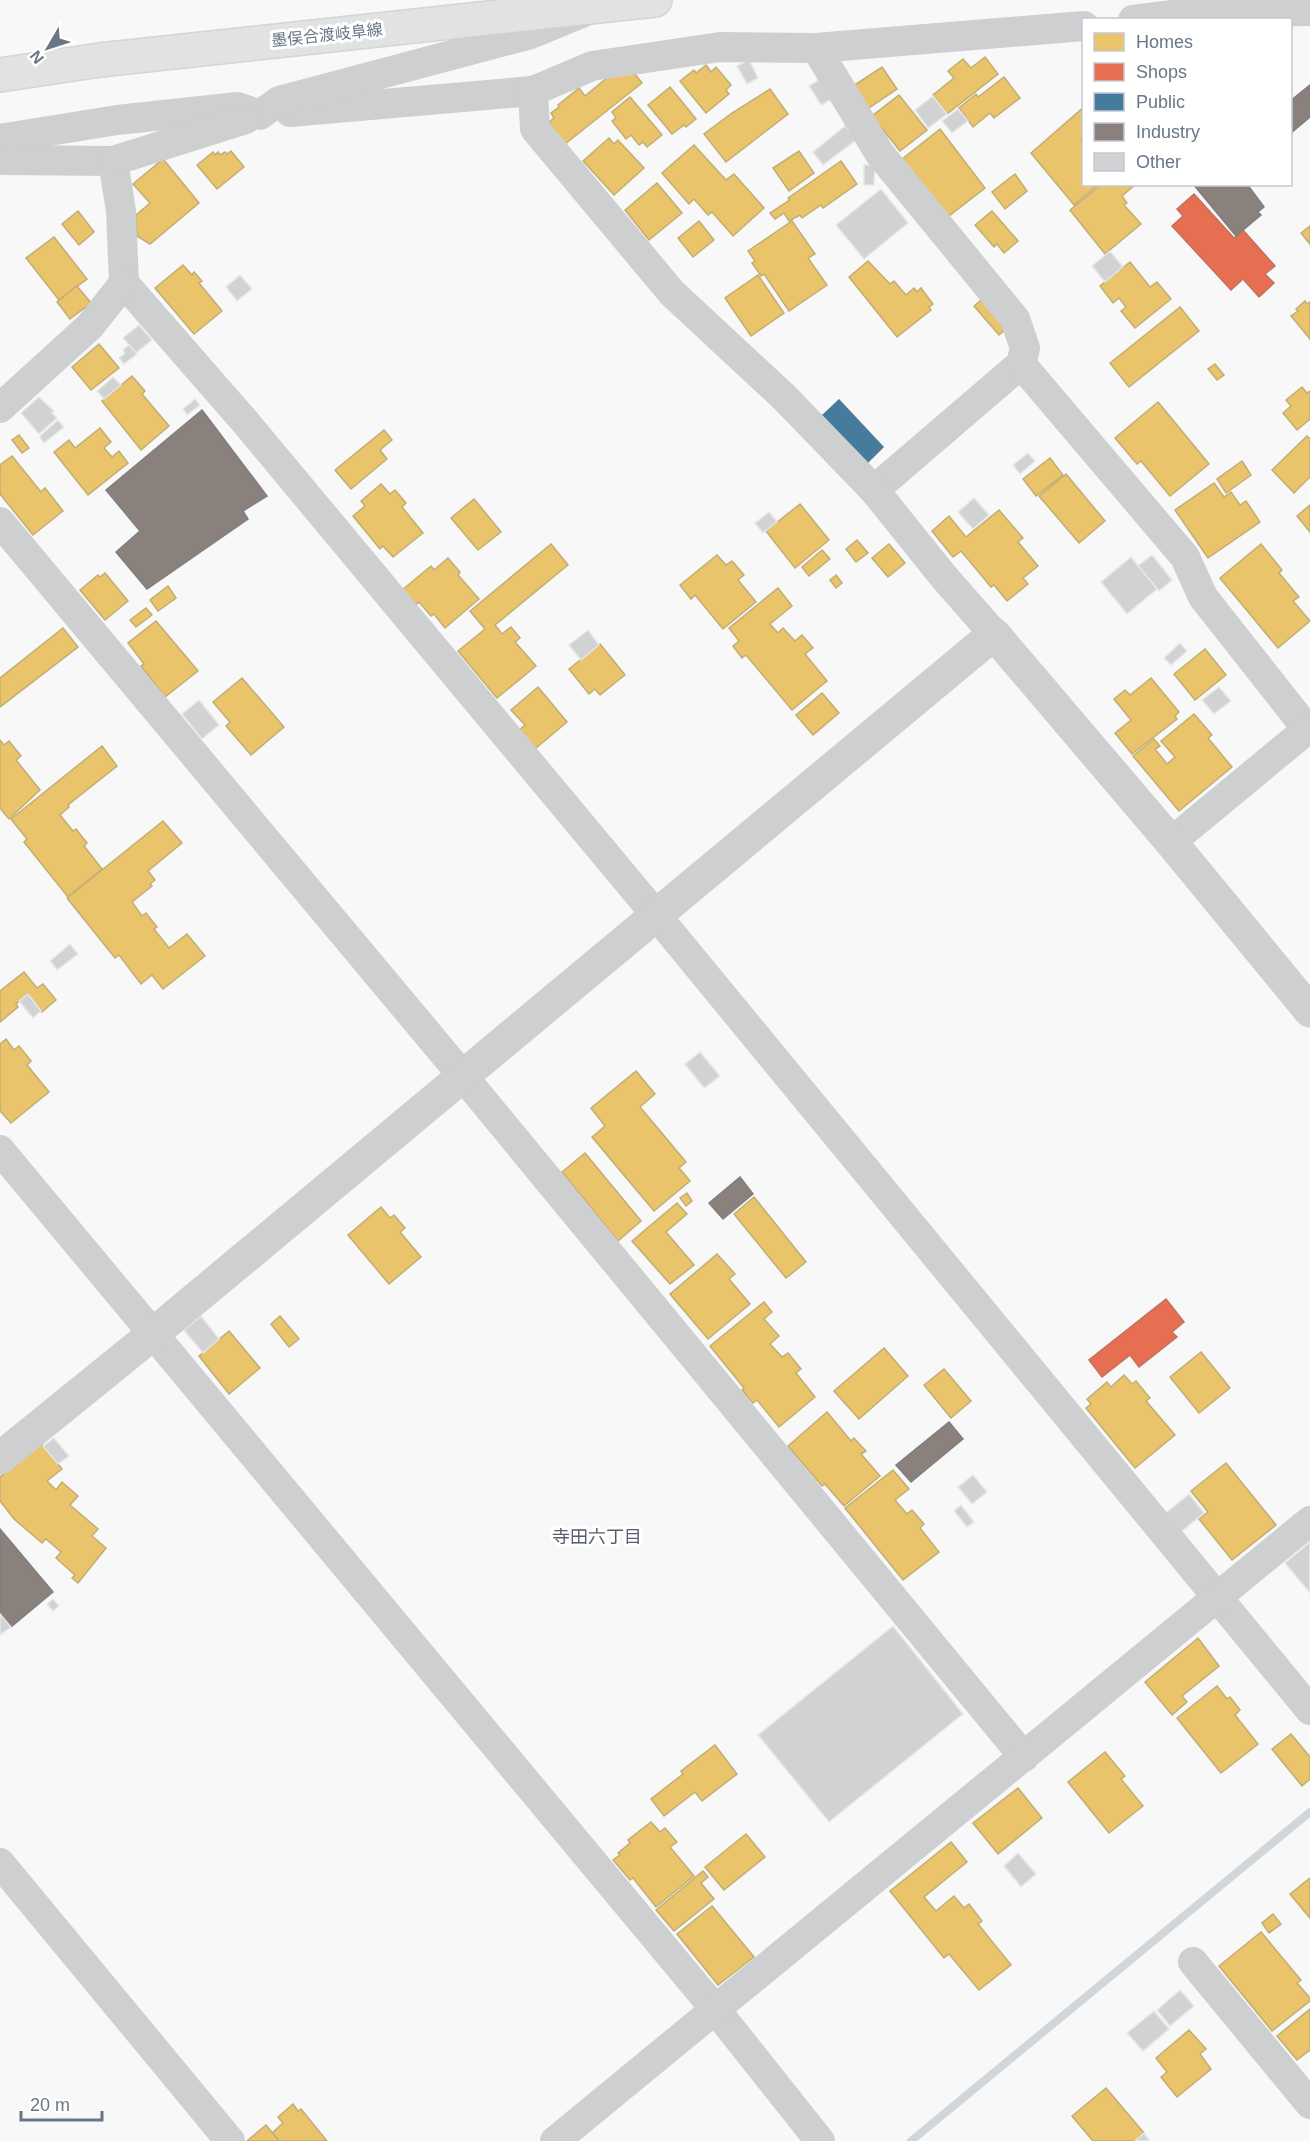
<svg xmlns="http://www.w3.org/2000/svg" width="1310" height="2141" viewBox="0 0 1310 2141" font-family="Arial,'Noto Sans JP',sans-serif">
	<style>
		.homes { fill: #e9c46a; stroke: #c2ad73; stroke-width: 1.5 }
		.shops { fill: #e76f51; stroke: #c17161; stroke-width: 1.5 }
		.public { fill: #457b9d; stroke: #507a96; stroke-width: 1.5 }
		.industry { fill: #8a817c; stroke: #807e7f; stroke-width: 1.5 }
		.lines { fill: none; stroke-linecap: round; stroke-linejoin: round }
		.stream { stroke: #d0d6da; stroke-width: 8 }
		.building { fill: #d0d2d3; stroke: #e8e8e8; stroke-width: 1.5 }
		.secondary-casing { stroke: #d4d5d6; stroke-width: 36 }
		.minor { stroke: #cecfd1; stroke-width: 30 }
		.tertiary { stroke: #cecfd1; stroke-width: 33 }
		.secondary { stroke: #e1e2e3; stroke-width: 33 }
		.labels { text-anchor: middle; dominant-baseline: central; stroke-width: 6; stroke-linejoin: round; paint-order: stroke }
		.street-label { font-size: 16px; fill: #687687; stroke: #fff }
		.neighbourhood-label { font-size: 18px; fill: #56606c; stroke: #fff }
	</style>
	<rect width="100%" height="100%" fill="#f8f8f8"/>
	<!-- homes -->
	<g class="homes">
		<path d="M985,57L998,74L947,114L933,95L954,78L948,71L963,59L971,68Z"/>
		<path d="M706,65L711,72L716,67L731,85L726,90L729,94L706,113L680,81L694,70L696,73Z"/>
		<path d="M882,67L897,89L866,110L850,88Z"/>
		<path d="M634,73L642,83L565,144L548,123L554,118L551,113L559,107L558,105L579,88L585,96L608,77Z"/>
		<path d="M1004,77L1020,98L994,118L990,113L973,127L959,108L976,94L978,97Z"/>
		<path d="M670,87L696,119L686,127L684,125L672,134L648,105Z"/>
		<path d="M770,89L788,114L726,162L704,134L732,113Z"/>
		<path d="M899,95L927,130L900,151L872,116Z"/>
		<path d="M630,97L662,135L647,147L643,142L639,145L631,135L626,139L612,121L616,118L612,112Z"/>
		<path d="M1084,107V138L1081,141L1084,144V184H1099L1074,205L1031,153Z"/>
		<path d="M940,129L985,188L949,216L897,163Z"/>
		<path d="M609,138L614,144L618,140L644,168L614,195L583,161Z"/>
		<path d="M694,145L726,180L734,174L764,208L733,236L712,212L708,215L694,199L689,204L662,173Z"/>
		<path d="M231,151L244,167L217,189L197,165L213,152L215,155L218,152L220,155L225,152L227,154Z"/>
		<path d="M799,151L814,173L789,191L773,168Z"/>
		<path d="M163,159L199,203L150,244L137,236L136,215L150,203L133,184Z"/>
		<path d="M841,161L857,184L823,208L821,205L802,218L800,215L789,221L784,213L775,219L770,213L790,200L788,198Z"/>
		<path d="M1015,174L1027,191L1005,209L992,192Z"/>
		<path d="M657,183L682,213L649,240L625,210Z"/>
		<path d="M1102,184H1136L1122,196L1127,203L1124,205L1141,224L1105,254L1070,210Z"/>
		<path d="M78,211L94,232L79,245L62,224Z"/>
		<path d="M992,211L1018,241L1004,253L997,244L994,247L975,225Z"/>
		<path d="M699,221L714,240L693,257L678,238Z"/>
		<path d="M792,221L815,254L808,258L827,285L789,311L764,274L761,276L752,263L755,261L748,251Z"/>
		<path d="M1310,226V244L1301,233Z"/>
		<path d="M54,237L87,279L59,300L26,258Z"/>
		<path d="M868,261L890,284L894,281L906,295L914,288L917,292L921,288L933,304L929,307L931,310L897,337L849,277Z"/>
		<path d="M1130,262L1150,287L1157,282L1171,299L1135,328L1121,311L1126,307L1119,298L1113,303L1100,286Z"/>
		<path d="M183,265L192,275L194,272L202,281L199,283L222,311L194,334L155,288Z"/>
		<path d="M758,275L784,313L751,336L725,298Z"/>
		<path d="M77,286L91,303L70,319L57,302Z"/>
		<path d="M986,296L1011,325L999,335L974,306Z"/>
		<path d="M1305,301L1307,304L1310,302V339L1291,316L1298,311L1296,309Z"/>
		<path d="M1180,307L1199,331L1129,387L1110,363Z"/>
		<path d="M99,344L119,368L91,390L72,367Z"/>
		<path d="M1215,364L1224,375L1217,380L1208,369Z"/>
		<path d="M132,376L145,391L142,394L169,426L141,450L102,401Z"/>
		<path d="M1302,387L1307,393L1310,391V419L1297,430L1283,413L1291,406L1286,400Z"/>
		<path d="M1158,402L1209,464L1170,496L1141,461L1137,464L1115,438Z"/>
		<path d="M100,428L111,442L104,448L112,457L119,451L128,463L88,495L54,452L69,440L75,448Z"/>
		<path d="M384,430L392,440L380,450L387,459L351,489L335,470Z"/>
		<path d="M19,435L29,448L22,453L12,440Z"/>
		<path d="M1307,436L1310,439V477L1294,493L1272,470Z"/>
		<path d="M12,456L41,492L45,488L63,511L33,535L0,494V465Z"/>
		<path d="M1050,458L1063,475L1036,496L1023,479Z"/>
		<path d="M1242,461L1251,475L1226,493L1217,479Z"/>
		<path d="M1066,474L1105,521L1079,543L1039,496Z"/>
		<path d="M1214,483L1224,497L1231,492L1240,505L1246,501L1260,522L1208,558L1175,510Z"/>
		<path d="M381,484L390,494L395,490L406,503L402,507L423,533L393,557L383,546L380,549L353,516L365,506L361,501Z"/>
		<path d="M474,499L501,532L478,550L451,518Z"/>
		<path d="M800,504L829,540L795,568L766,531Z"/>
		<path d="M1310,505V532L1297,516Z"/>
		<path d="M999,510L1023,538L1018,542L1038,566L1023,578L1028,584L1007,601L994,585L991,587L961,551L953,557L932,531L949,516L966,537Z"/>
		<path d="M857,540L868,553L856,562L846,549Z"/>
		<path d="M551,544L568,565L495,625L502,634L511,627L520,638L515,642L536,666L497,698L458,651L485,629L470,611Z"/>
		<path d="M889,544L905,563L888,577L872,558Z"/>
		<path d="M1261,544L1282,570L1279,573L1299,597L1293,601L1310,621L1278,648L1220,578Z"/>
		<path d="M822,550L830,559L809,576L802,567Z"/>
		<path d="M717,555L726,565L732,561L744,575L738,580L756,602L723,629L695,595L691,599L680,585Z"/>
		<path d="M448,558L460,572L458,575L479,599L445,628L434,614L431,616L419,602L415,606L402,590L431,566L434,570Z"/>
		<path d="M105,573L128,601L105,620L80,590L98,575L100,577Z"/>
		<path d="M836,575L842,583L836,588L830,580Z"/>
		<path d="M168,586L176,598L158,611L150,600Z"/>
		<path d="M778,588L792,606L770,624L778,633L783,628L795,641L802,635L813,648L805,654L827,681L792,710L746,655L742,658L733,646L739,641L729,628Z"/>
		<path d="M146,608L152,615L136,627L130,620Z"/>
		<path d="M156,621L198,671L165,697L141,666L144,664L128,643Z"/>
		<path d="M63,628L78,647L0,707V678Z"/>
		<path d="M600,644L625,675L600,695L595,689L589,694L569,669Z"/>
		<path d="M1205,649L1226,675L1195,700L1174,674Z"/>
		<path d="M242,678L284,727L251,755L226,726L230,722L213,702Z"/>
		<path d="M1151,678L1179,712L1175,716L1177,719L1132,754L1115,733L1131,720L1114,699L1125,690L1130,695Z"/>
		<path d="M538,687L567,722L535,749L519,730L525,725L511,710Z"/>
		<path d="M822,693L839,713L813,735L796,715Z"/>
		<path d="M1194,714L1212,735L1208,738L1232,767L1179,811L1133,756L1154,739L1160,746L1155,749L1167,764L1175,757L1161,741Z"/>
		<path d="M0,740L4,745L9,741L21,756L16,760L40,790L9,819L0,808Z"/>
		<path d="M102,746L117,766L68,805L69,807L60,815L73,831L76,829L87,843L84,846L102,869L68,897L24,842L27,839L11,819Z"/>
		<path d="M163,821L182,843L148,871L155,880L150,884L152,886L132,902L142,916L146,913L157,927L154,929L169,948L187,934L205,956L163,989L152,975L141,984L119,955L115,958L67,898Z"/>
		<path d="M24,972L37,988L43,984L56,1000L42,1012L28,994L16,1004L18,1007L0,1022V991Z"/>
		<path d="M6,1039L14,1050L19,1046L31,1061L27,1065L49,1092L11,1123L0,1111V1044Z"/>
		<path d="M636,1071L655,1094L640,1107L686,1162L679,1168L690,1181L654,1211L592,1137L605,1126L591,1108Z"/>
		<path d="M585,1153L641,1221L618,1241L562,1172Z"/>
		<path d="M687,1193L692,1201L686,1206L680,1198Z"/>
		<path d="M754,1197L806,1262L786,1278L734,1214Z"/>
		<path d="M677,1203L687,1214L666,1232L694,1265L670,1284L632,1241Z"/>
		<path d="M381,1207L390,1218L394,1215L405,1228L400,1232L421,1257L389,1284L348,1235Z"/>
		<path d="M717,1254L735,1274L729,1279L750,1304L708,1339L670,1294Z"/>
		<path d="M764,1302L772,1312L764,1319L779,1336L770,1344L782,1357L788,1353L801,1369L796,1373L815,1397L779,1427L757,1400L753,1403L742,1390L744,1388L710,1346Z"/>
		<path d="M280,1316L299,1339L289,1347L271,1324Z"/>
		<path d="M229,1331L260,1368L229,1394L199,1356Z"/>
		<path d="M884,1348L908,1376L859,1419L834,1391Z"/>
		<path d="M1201,1352L1230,1388L1199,1413L1170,1377Z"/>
		<path d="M944,1369L971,1401L951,1418L924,1385Z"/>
		<path d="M1124,1375L1132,1384L1136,1381L1150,1398L1146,1401L1175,1435L1135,1468L1086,1408L1091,1404L1087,1399L1107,1382L1111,1387Z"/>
		<path d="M827,1412L851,1441L854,1438L866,1451L861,1454L880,1476L844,1506L825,1484L822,1486L788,1446Z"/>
		<path d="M41,1443L62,1469L47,1481L56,1490L62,1482L78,1496L70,1505L98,1529L92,1536L106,1548L78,1583L72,1578L75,1575L56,1558L61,1552L46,1539L42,1543L14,1519L0,1501V1477Z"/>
		<path d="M1226,1463L1276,1525L1232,1560L1199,1519L1208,1512L1191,1491Z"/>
		<path d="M893,1470L909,1489L895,1500L907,1514L912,1510L924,1524L920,1528L939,1552L903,1580L845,1508Z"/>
		<path d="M1198,1638L1219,1666L1182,1696L1187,1702L1172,1715L1145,1682Z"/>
		<path d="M1217,1686L1227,1699L1230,1697L1240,1710L1235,1715L1258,1744L1221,1773L1177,1718Z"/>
		<path d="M1291,1734L1310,1757V1779L1302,1786L1272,1749Z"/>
		<path d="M715,1745L737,1774L702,1801L695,1792L664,1816L651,1799L683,1774L681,1771Z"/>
		<path d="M1105,1752L1125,1776L1121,1779L1143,1806L1109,1833L1068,1782Z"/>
		<path d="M1018,1788L1042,1818L998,1854L973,1823Z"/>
		<path d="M651,1822L660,1832L665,1828L677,1842L670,1847L694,1876L656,1907L633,1878L630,1880L613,1860L620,1855L618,1853L630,1843L628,1840Z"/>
		<path d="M746,1834L765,1857L724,1890L705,1867Z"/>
		<path d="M951,1842L967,1862L924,1897L936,1911L954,1896L964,1908L969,1904L982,1921L978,1924L1011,1965L979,1990L949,1954L944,1958L890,1891Z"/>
		<path d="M703,1871L708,1877L701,1883L714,1899L674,1931L656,1910Z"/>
		<path d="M1310,1878V1918L1290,1894Z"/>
		<path d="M712,1906L754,1957L718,1985L677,1934Z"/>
		<path d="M1273,1914L1281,1924L1269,1933L1262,1923Z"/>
		<path d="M1261,1932L1301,1980L1297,1983L1310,1998V2001L1272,2031L1219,1966Z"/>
		<path d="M1310,2009V2050L1297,2060L1277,2036Z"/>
		<path d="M1189,2030L1206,2049L1200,2054L1211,2069L1177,2097L1161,2077L1167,2072L1156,2058Z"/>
		<path d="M1106,2088L1144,2133L1135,2141H1093L1072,2116Z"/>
		<path d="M293,2104L298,2111L301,2109L327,2141H279L272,2133L283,2123L278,2117Z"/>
		<path d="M266,2125L279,2141H247Z"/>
	</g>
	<!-- shops -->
	<g class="shops">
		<path d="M1194,194L1234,238L1243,230L1275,266L1265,274L1274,283L1259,297L1243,279L1231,290L1172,226L1183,216L1177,209Z"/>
		<path d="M1166,1299L1184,1322L1172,1332L1177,1337L1139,1367L1130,1355L1102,1377L1089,1360Z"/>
	</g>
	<!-- public -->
	<path class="public" d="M839,400L883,447L867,463L822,416Z"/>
	<!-- industry -->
	<g class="industry">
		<path d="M1310,85V117L1290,134V101Z"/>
		<path d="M1193,184H1247L1264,207L1258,212L1261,215L1236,236Z"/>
		<path d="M202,410L267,496L243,511L248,519L147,589L116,552L140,531L106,490Z"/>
		<path d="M740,1177L753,1194L723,1219L709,1203Z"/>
		<path d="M949,1422L963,1439L911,1482L896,1465Z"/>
		<path d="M0,1529L53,1592L11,1627L0,1614Z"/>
	</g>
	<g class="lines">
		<!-- stream -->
		<path class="stream" d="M911,2141L1310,1812"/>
	</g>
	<!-- building -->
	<g class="building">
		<path d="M749,60L758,78L747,84L737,66Z"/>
		<path d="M820,79L832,99L821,105L809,86Z"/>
		<path d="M933,96L947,114L928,128L915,110Z"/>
		<path d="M958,109L968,121L952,133L942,121Z"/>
		<path d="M845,126L856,140L823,165L813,152Z"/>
		<path d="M864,165H875L874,185H864Z"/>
		<path d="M881,189L908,223L864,259L836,225Z"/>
		<path d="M1110,251L1123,267L1105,282L1092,266Z"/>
		<path d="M240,275L252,289L237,301L226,287Z"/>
		<path d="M139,325L152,340L136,353L123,338Z"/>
		<path d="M129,345L137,354L124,364L119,358L125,353L123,350Z"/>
		<path d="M113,377L121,385L104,399L97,391Z"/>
		<path d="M39,397L54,411L52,413L57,418L39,434L21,413Z"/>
		<path d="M195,399L200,405L187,415L183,409Z"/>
		<path d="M58,420L64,427L44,443L40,438L41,435Z"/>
		<path d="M1028,453L1035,461L1020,474L1013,465Z"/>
		<path d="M974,498L989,515L973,529L958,512Z"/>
		<path d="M769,512L777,522L763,533L755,523Z"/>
		<path d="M1152,555L1172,580L1159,591L1138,566Z"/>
		<path d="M1131,557L1157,589L1127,614L1101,582Z"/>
		<path d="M588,630L599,645L581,660L569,645Z"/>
		<path d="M1180,643L1187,651L1171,665L1164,658Z"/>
		<path d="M1219,687L1231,701L1214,714L1202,700Z"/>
		<path d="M199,700L219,725L202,739L182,714Z"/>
		<path d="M70,944L78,954L57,970L50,961Z"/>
		<path d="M28,994L41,1011L33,1018L19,1001Z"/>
		<path d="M700,1052L720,1076L704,1088L685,1064Z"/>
		<path d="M201,1316L219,1339L203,1353L184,1330Z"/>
		<path d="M54,1438L69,1456L58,1464L43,1446Z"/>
		<path d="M973,1475L987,1492L972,1504L958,1487Z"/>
		<path d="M1189,1494L1204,1513L1181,1532L1166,1513Z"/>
		<path d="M961,1505L974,1522L967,1527L954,1511Z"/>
		<path d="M1310,1542V1593L1285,1563Z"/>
		<path d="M53,1599L59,1606L53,1611L47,1604Z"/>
		<path d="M0,1614L11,1627L0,1635Z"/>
		<path d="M893,1626L963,1714L829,1822L758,1735Z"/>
		<path d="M1018,1853L1036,1874L1021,1887L1004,1866Z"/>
		<path d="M1180,1990L1194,2006L1170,2026L1157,2010Z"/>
		<path d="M1154,2011L1169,2029L1143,2051L1127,2033Z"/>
		<path d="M1144,2133L1150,2141H1135Z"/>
	</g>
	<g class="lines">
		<defs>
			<path id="secondary" d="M0,75L100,60L655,0"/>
		</defs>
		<!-- secondary casing -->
		<use href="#secondary" class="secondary-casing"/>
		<!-- minor -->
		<g class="minor">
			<path d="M1133,20L1187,13L1310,11"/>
			<path d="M816,48L880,154L1015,319L1025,348L1021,364L874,490"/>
			<path d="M290,112L533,91"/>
			<path d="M0,139L117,120L238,107L260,115L279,101L531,34L582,13"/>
			<path d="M0,160L113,161L121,211L124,283L247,424L656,915L1310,1710"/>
			<path d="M113,161L246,119"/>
			<path d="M1021,364L1185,557L1203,597L1307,729"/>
			<path d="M0,408L90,326L124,283"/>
			<path d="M0,522L462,1075L1024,1757"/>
			<path d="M994,634L944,577L874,490L784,397L672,293L535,129L533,91L592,66L720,47L816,48L1084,26"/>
			<path d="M1171,842L1310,727"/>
			<path d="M0,1150L715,2009L820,2141"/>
			<path d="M0,1863L230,2141"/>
			<path d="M1193,1962L1310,2104"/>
			<path d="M555,2141L1310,1521"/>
		</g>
		<!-- tertiary -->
		<path class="tertiary" d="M0,1458L153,1334L994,634L1171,842L1310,1011"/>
		<!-- secondary -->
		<use href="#secondary" class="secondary"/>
	</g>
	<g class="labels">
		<!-- street labels -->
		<g class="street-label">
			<text transform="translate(327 35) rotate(-6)">墨俣合渡岐阜線</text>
		</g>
		<!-- neighbourhood labels -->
		<g class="neighbourhood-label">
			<text x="597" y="1537">寺田六丁目</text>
		</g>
	</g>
	<!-- legend -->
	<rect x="1082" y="18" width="210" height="168" fill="#ffffff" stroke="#c3c8cf" stroke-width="1.5"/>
	<rect x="1094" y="33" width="30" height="18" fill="#e9c46a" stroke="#c3c8cf" stroke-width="1.5"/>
	<text x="1136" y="48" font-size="18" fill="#687687">Homes</text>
	<rect x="1094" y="63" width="30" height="18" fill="#e76f51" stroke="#c3c8cf" stroke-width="1.5"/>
	<text x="1136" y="78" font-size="18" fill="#687687">Shops</text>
	<rect x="1094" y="93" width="30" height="18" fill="#457b9d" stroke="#c3c8cf" stroke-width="1.5"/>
	<text x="1136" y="108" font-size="18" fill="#687687">Public</text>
	<rect x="1094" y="123" width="30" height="18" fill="#8a817c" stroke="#c3c8cf" stroke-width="1.5"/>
	<text x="1136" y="138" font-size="18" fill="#687687">Industry</text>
	<rect x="1094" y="153" width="30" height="18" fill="#d0d2d3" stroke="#c3c8cf" stroke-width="1.5"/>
	<text x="1136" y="168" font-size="18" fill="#687687">Other</text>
	<!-- north arrow -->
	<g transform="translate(48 48) rotate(231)" stroke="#ffffff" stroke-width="4.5" paint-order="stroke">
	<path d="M0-4.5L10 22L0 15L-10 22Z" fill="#687687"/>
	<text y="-9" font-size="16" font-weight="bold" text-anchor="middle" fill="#687687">N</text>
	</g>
	<!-- scale -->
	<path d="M21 2111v9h81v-9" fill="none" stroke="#687687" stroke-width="3"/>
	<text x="30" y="2111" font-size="18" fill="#687687" stroke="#ffffff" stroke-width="4.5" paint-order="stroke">20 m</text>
</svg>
